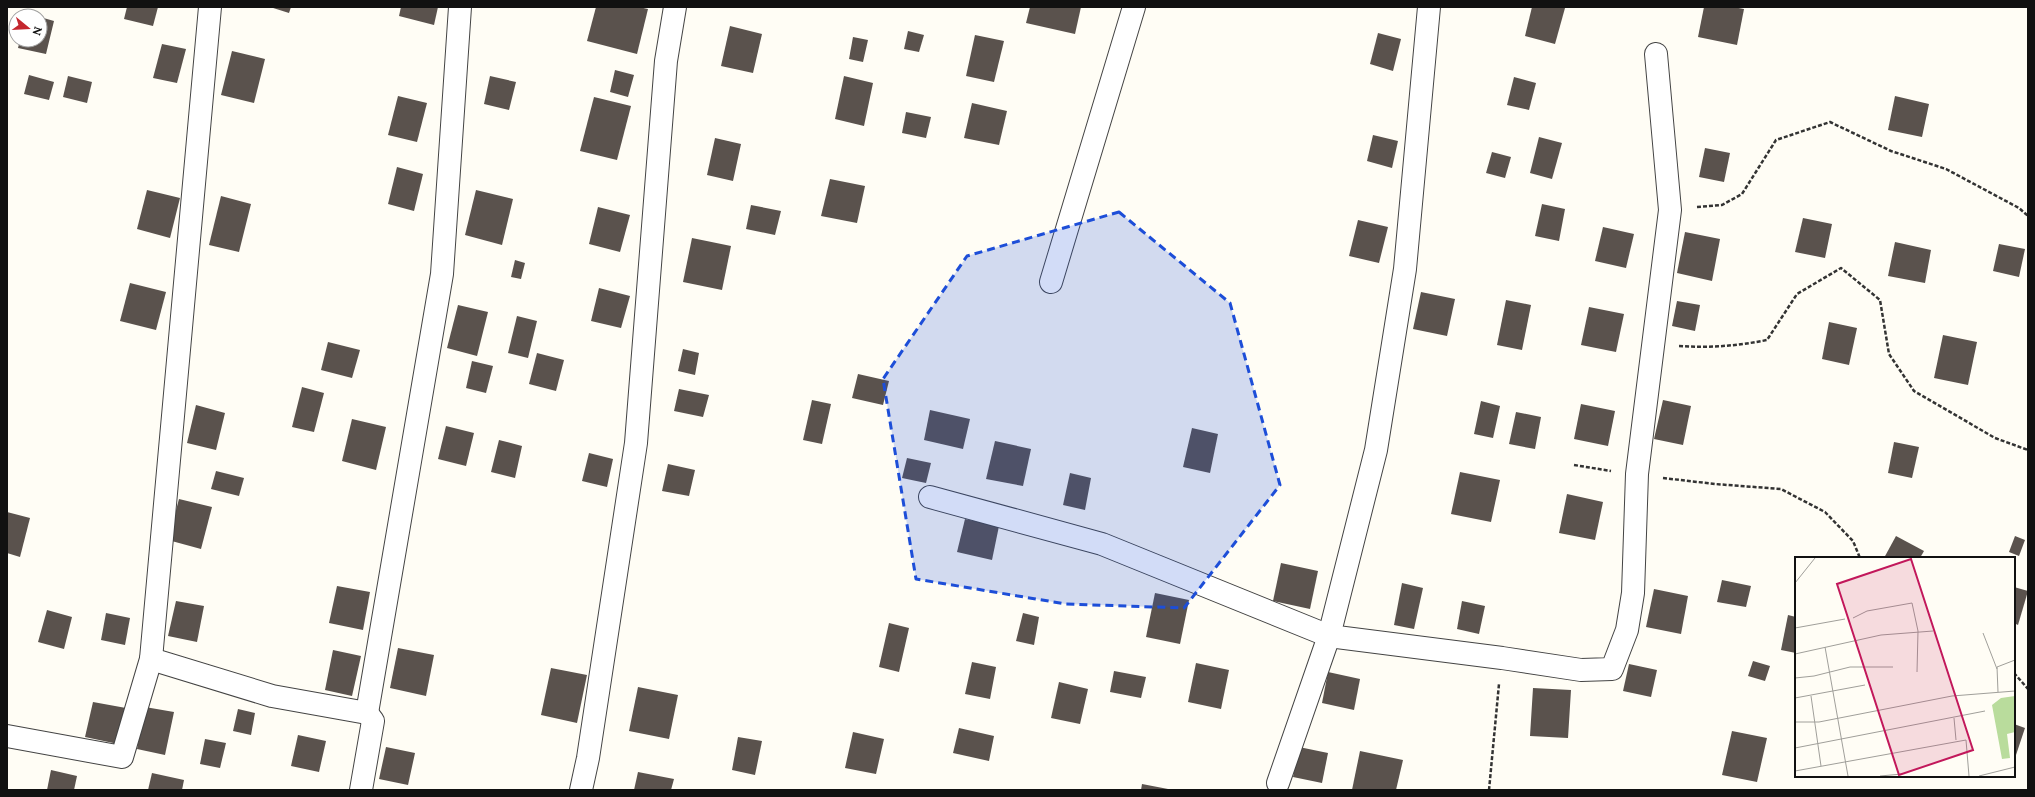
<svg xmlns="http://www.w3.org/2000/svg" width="2035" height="797" viewBox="0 0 2035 797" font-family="Lora,serif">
	<rect width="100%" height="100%" fill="#fffdf5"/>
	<g fill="#5a524d">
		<polygon points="127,7 158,7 153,26 124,19"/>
		<polygon points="270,7 291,7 289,13"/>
		<polygon points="401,7 438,7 434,25 399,16"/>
		<polygon points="596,7 639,7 648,9 637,54 587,41"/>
		<polygon points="1030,7 1081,7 1075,34 1026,23"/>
		<polygon points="1532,7 1565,8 1555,44 1525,36"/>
		<polygon points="1704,7 1733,7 1744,9 1737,45 1698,37"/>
		<polygon points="40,17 54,21 46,54 18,48 20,40 40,40"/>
		<polygon points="730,26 762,34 753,73 721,66"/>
		<polygon points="908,31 924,35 919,52 904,49"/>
		<polygon points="1378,33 1401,39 1393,71 1370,64"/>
		<polygon points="975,35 1004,41 994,82 966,76"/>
		<polygon points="853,37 868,40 863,62 849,59"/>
		<polygon points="162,44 186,49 177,83 153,78"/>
		<polygon points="232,51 265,59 254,103 221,95"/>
		<polygon points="615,70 634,75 628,97 610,92"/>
		<polygon points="29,75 54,82 49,100 24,94"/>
		<polygon points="68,76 92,82 87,103 63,97"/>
		<polygon points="490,76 516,82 509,110 484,104"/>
		<polygon points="844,76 873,83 864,126 835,119"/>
		<polygon points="1514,77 1536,83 1529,110 1507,105"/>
		<polygon points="398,96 427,103 417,142 388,135"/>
		<polygon points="1895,96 1929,104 1922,137 1888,130"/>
		<polygon points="594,97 631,106 617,160 580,151"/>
		<polygon points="972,103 1007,111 999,145 964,138"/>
		<polygon points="906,112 931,117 926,138 902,133"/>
		<polygon points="1373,135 1398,141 1392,168 1367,161"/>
		<polygon points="1539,137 1562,143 1552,179 1530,173"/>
		<polygon points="715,138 741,144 733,181 707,175"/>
		<polygon points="1705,148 1730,153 1724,182 1699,177"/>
		<polygon points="1492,152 1511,157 1505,178 1486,173"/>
		<polygon points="397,167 423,174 414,211 388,204"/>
		<polygon points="830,179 865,186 857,223 821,216"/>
		<polygon points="147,190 180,198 170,238 137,229"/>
		<polygon points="476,190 513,199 502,245 465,235"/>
		<polygon points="221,196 251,204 239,252 209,245"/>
		<polygon points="1542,204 1565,209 1559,241 1535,236"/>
		<polygon points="751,205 781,211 775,235 746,229"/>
		<polygon points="598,207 630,215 620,252 589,244"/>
		<polygon points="1803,218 1832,224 1825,258 1795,252"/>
		<polygon points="1358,220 1388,227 1379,263 1349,256"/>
		<polygon points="1603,227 1634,234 1626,268 1595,261"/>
		<polygon points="1685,232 1720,239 1712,281 1677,273"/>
		<polygon points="692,238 731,246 722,290 683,282"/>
		<polygon points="1895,242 1931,250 1925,283 1888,276"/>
		<polygon points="1999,244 2025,249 2019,277 1993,271"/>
		<polygon points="515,260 525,263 521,279 511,277"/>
		<polygon points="130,283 166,292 156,330 120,321"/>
		<polygon points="599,288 630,296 621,328 591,321"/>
		<polygon points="1421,292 1455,299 1447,336 1413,329"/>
		<polygon points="1506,300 1531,305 1522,350 1497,345"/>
		<polygon points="1677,301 1700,305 1695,331 1672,326"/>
		<polygon points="458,305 488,312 477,356 447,348"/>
		<polygon points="1589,307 1624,314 1616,352 1581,345"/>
		<polygon points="517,316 537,321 528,358 508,353"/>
		<polygon points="1829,322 1857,328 1849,365 1822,359"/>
		<polygon points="1943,335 1977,342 1968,385 1934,378"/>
		<polygon points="328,342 360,350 352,378 321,370"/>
		<polygon points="683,349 699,353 695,375 678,371"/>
		<polygon points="537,353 564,360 556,391 529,384"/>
		<polygon points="472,361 493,366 486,393 466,388"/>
		<polygon points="858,374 889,381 883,405 852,398"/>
		<polygon points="302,387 324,393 314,432 292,427"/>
		<polygon points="679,389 709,395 703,417 674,411"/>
		<polygon points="812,400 831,404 822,444 803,440"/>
		<polygon points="1663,400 1691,406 1683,445 1654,439"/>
		<polygon points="1481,401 1500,406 1493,438 1474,434"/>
		<polygon points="1581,404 1615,411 1608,446 1574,439"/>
		<polygon points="196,405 225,413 216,450 187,443"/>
		<polygon points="930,410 970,419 963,449 924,440"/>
		<polygon points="1516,412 1541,417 1535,449 1509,444"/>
		<polygon points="352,419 386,427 376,470 342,461"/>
		<polygon points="446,426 474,433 466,466 438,459"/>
		<polygon points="1192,428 1218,434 1210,473 1183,467"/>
		<polygon points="499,440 522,446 515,478 491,472"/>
		<polygon points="995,441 1031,449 1023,486 986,479"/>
		<polygon points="1894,442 1919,447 1912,478 1888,473"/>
		<polygon points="589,453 613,459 607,487 582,481"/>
		<polygon points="907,458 931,463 926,483 902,478"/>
		<polygon points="668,464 695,470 689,496 662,491"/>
		<polygon points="216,471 244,478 239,496 211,489"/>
		<polygon points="1460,472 1500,480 1491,522 1451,514"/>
		<polygon points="1070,473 1091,478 1085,510 1063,505"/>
		<polygon points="1567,494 1603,502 1595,540 1559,533"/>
		<polygon points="179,499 212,507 201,549 168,540"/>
		<polygon points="7,512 30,518 20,557 7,553"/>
		<polygon points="965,519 999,526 992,560 957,552"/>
		<polygon points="1896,536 1924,551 1920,558 1884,558"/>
		<polygon points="2015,536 2025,540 2019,556 2009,552"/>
		<polygon points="1281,563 1318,571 1310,609 1273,601"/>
		<polygon points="1722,580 1751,586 1746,607 1717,602"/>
		<polygon points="1402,583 1423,588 1414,629 1394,625"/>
		<polygon points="337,586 370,592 363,630 329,623"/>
		<polygon points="2014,587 2028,591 2018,625 2014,623"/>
		<polygon points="1654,589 1688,596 1681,634 1646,627"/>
		<polygon points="1155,593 1189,600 1180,644 1146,637"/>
		<polygon points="176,601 204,606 197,642 168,636"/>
		<polygon points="1462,601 1485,606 1479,634 1457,629"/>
		<polygon points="47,610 72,617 64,649 38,642"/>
		<polygon points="106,613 130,618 125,645 101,640"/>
		<polygon points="1023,613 1039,617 1034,645 1016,641"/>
		<polygon points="1788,615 1796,617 1796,653 1781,650"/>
		<polygon points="889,623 909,628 899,672 879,667"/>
		<polygon points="398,648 434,655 426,696 390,688"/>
		<polygon points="333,650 361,656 352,696 325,690"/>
		<polygon points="1753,661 1770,666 1765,681 1748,676"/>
		<polygon points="972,662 996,667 990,699 965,694"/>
		<polygon points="1196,663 1229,670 1221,709 1188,702"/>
		<polygon points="1629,664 1657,670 1651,697 1623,691"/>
		<polygon points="551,668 587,675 577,723 541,715"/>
		<polygon points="1114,671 1146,677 1141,698 1110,692"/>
		<polygon points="1328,672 1360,679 1354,710 1322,703"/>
		<polygon points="1059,682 1088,689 1080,724 1051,718"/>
		<polygon points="638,687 678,695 669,739 629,731"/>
		<polygon points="1533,688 1571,690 1568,738 1530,736"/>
		<polygon points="93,702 126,708 118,744 85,737"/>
		<polygon points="145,707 174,712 165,755 137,749"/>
		<polygon points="238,709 255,713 251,735 233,731"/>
		<polygon points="2014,724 2025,728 2014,761"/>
		<polygon points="959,728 994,736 989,761 953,753"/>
		<polygon points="1732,731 1767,738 1757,782 1722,775"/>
		<polygon points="853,732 884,739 876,774 845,768"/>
		<polygon points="298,735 326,741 319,772 291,766"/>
		<polygon points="738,737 762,741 755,775 732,770"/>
		<polygon points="205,739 226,743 220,768 200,764"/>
		<polygon points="386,747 415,753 408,785 379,779"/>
		<polygon points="1299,747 1328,753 1322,783 1293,777"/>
		<polygon points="1360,751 1403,760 1396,790 1352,790"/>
		<polygon points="51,770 77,776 74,790 47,790"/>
		<polygon points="638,772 674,779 671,790 634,790"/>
		<polygon points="152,773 184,780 182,790 148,790"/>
		<polygon points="1142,784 1168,789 1168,790 1141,790"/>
	</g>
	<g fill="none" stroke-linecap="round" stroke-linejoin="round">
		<g stroke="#444" stroke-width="24">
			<g id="minor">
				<polyline points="1051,282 1134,7"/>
				<polyline points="930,497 1102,544 1329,636 1502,658 1581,670 1612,669 1627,630 1633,593 1637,474 1670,210 1656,54"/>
				<polyline points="151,659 272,696 367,713 373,721 361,790"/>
				<polyline points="367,713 442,274 460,7"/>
				<polyline points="7,736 122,757 151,659 210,7"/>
				<polyline points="1278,783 1329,636 1376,450 1405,269 1429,7"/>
				<polyline points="581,790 588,758 636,443 666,61 675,7"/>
			</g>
		</g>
		<g stroke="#333" stroke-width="2.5" stroke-dasharray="4 2" stroke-linecap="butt">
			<polyline points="1697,207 1722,205 1742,194 1776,140 1830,122 1891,151 1946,169 2019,208 2028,216"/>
			<path d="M1679 346C1709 348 1737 346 1767 340L1797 294 1841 268 1880 300 1889 354 1914 391 1995 438 2028 450"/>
			<polyline points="1574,465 1611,471"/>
			<polyline points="1663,478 1715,484 1781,489 1825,512 1853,541 1860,558"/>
			<polyline points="2014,673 2028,689"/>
			<polyline points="1489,790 1499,684"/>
		</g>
		<use href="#minor" stroke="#fff" stroke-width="22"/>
	</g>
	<path fill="#1d4ed8" fill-opacity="0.2" stroke="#1d4ed8" stroke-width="3" stroke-dasharray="8 5" stroke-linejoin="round" d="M1119 212 1230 303 1280 485 1184 608 1066 604 916 579 883 379 967 256Z"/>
	<g transform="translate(1795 557)">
		<rect width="220" height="220" fill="#fffdf5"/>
		<path d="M220 139V175L212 177 215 201 207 202 197 148 206 141Z" fill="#b9dc9c"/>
		<path fill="none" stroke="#a09f9a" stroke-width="1" d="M0 26 20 1M58 61 72 54 117 46 123 74 122 115M0 71 50 62M188 76 202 112M30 90 53 219M0 97 86 78 138 74M0 121 19 119 55 110H98M203 135 202 110 220 103M16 139 26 209M0 141 70 128M159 161 161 183M0 165H24L157 139 220 134M0 191 190 154M0 214 171 183 174 219M85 219 107 217M184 219 220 210"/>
		<path fill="#c2185b" fill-opacity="0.15" stroke="#c2185b" stroke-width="2" d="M116 2 178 193 104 218 42 27Z"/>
		<rect width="220" height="220" fill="none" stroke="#111" stroke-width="2"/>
	</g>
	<rect width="2035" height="797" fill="none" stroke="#111111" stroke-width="16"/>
	<g transform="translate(28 28) rotate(108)"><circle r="19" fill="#ffffff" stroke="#a0a0a0"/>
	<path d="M0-3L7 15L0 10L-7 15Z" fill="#c4262e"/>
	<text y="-6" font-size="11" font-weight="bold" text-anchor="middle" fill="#111111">N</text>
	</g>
</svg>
